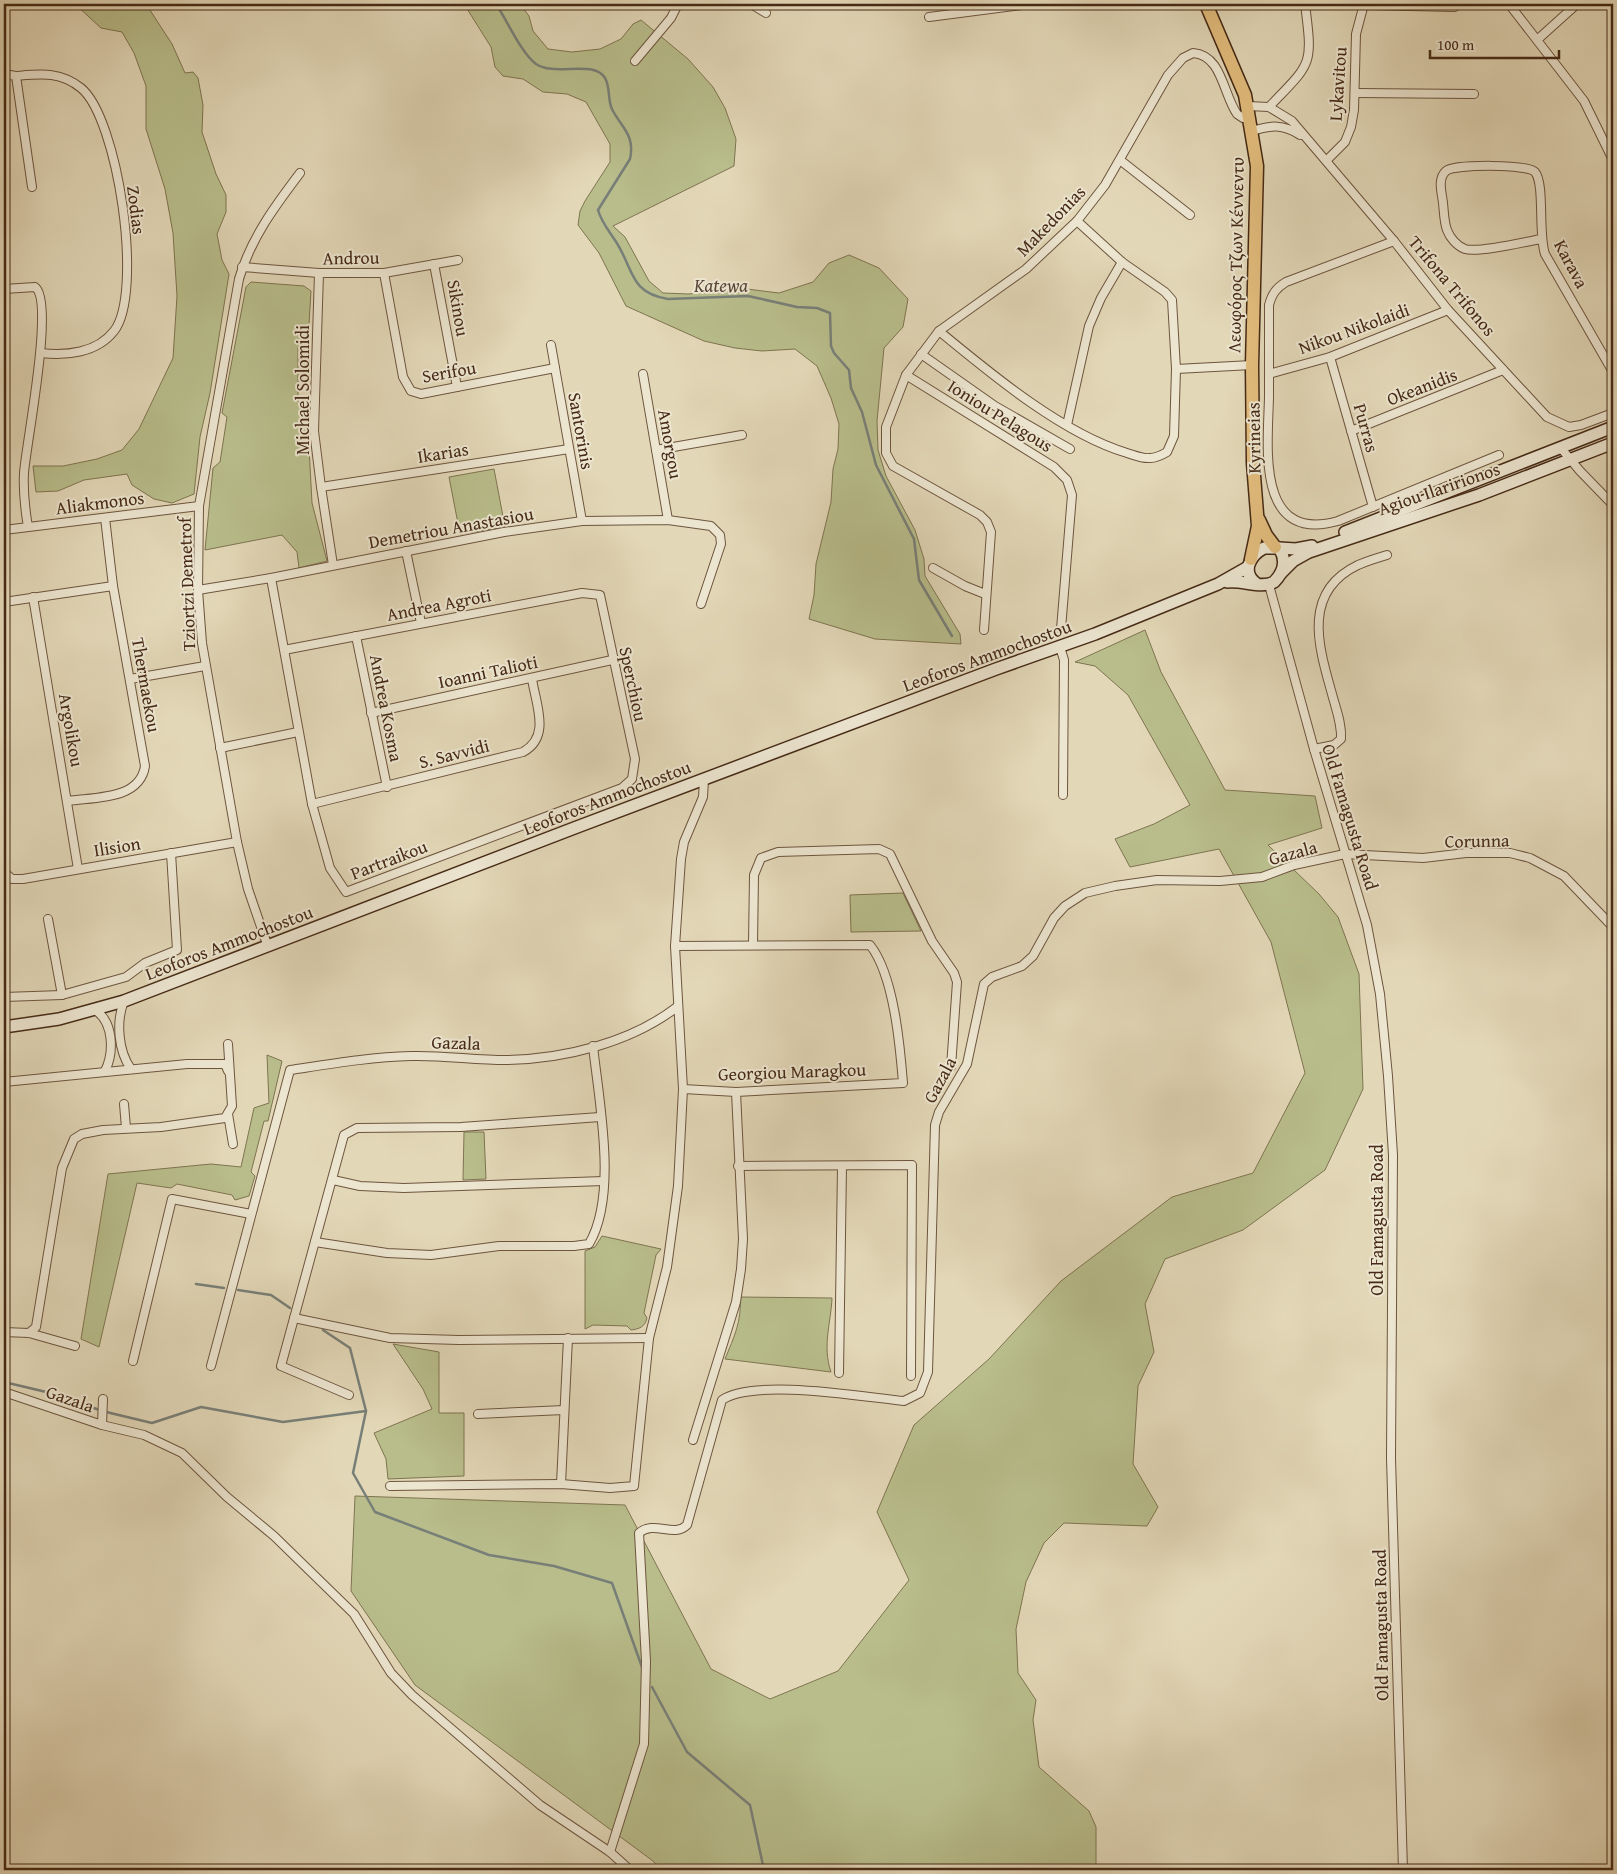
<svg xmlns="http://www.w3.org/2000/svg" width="1617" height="1874" viewBox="0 0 1617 1874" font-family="'Gentium Book Plus',serif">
	<rect width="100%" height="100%" fill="#e2d7b7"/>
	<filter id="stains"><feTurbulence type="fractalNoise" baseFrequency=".004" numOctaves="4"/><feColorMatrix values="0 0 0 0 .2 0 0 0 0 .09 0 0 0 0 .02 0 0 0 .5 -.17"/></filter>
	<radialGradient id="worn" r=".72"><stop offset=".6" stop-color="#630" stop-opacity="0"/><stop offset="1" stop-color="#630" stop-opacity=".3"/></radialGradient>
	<g fill="#b8bd8b" stroke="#7f7450">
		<polygon points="75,4 146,4 172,44 185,73 193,72 198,78 203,105 202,132 216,174 226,195 226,212 217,234 222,260 229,274 210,393 200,437 194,494 172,503 154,499 132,485 127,474 84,480 58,491 36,492 33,466 63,466 97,459 122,450 139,429 173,358 177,296 173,233 165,189 146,129 146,86 134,53 122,32 101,28"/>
		<polygon points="464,4 520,4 529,16 533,31 548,49 572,52 600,49 621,39 633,24 641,20 688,59 713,87 725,108 736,139 734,166 613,226 625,237 649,281 663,293 688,294 747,289 779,293 813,282 829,263 849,255 879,268 908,299 903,327 884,348 877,421 878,450 886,476 915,530 924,559 925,576 960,634 961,644 875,639 809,619 814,595 816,564 831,502 833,469 838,449 839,424 831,398 817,366 795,349 762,351 735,348 704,341 626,306 599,253 578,225 580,211 585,201 610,162 610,144 586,102 567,94 543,92 523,79 503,76 495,67 491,47"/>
		<polygon points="251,282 304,286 311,291 308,340 298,347 298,401 307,410 312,503 327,561 299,568 297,552 282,535 205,550 213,468 220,462 227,417 222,413 246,287"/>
		<polygon points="494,469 505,527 460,534 449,477"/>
		<polygon points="1145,630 1161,672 1225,790 1315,796 1322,828 1268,845 1319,894 1338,917 1359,974 1363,1089 1325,1170 1243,1230 1165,1259 1145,1304 1154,1352 1138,1386 1133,1464 1158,1507 1147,1526 1064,1523 1044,1543 1026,1582 1016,1629 1018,1673 1036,1700 1033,1720 1039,1767 1089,1811 1096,1827 1096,1870 661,1870 653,1861 415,1685 351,1591 355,1496 625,1505 711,1669 770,1699 838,1671 909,1580 877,1512 914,1425 989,1359 1061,1281 1172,1197 1253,1173 1305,1073 1271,942 1219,849 1130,867 1115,839 1154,824 1190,805 1128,695 1095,666 1075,662"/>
		<polygon points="903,893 921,931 851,932 850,895"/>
		<polygon points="267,1055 282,1061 268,1121 264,1121 251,1172 255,1176 249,1196 235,1200 232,1195 177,1184 171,1188 137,1183 99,1347 81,1339 108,1174 211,1164 241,1167 254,1108 269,1103"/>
		<polygon points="464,1132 484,1132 486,1179 463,1180"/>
		<path d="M602 1236 661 1249 656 1255 644 1313 647 1318C645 1327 639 1329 631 1330L627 1326 593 1325 585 1329V1251L595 1247Z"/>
		<path d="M740 1297 832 1298C831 1323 822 1346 831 1372L725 1359C734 1337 742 1321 740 1297Z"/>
		<polygon points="393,1344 439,1352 439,1413 464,1413 464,1476 388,1479 386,1459 374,1433 432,1409 423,1389"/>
	</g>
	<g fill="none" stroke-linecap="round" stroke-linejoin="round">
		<g stroke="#787f78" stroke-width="2.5">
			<path d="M496 4C507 20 521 53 536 64 555 77 593 59 605 78 611 88 607 102 613 111 623 129 635 136 630 159L598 210C602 224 611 233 618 245 634 272 631 293 668 299L748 296 797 307 817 308 830 313 831 346 834 353 849 370 851 388 862 412 876 465 914 539 919 580 952 636"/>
			<polyline points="196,1284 224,1288"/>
			<polyline points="238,1290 271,1295 290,1308"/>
			<polyline points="323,1330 350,1348 366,1411 353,1473 375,1512 489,1555 554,1566 612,1583 643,1670"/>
			<polyline points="4,1382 59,1395 102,1411 152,1423 201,1407 283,1422 366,1411"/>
			<polyline points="652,1687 687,1752 750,1805 764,1870"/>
		</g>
		<g stroke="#6d553e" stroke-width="10">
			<g id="street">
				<polyline points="751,4 766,13"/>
				<polyline points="1509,4 1584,101 1613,160"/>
				<polyline points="1363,5 1455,7"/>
				<polyline points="929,17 1022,5"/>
				<polyline points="1537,40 1577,4"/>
				<polyline points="635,61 671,18 678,4"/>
				<polyline points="4,74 16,76 32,187"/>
				<path d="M16 76C40 74 60 71 81 88 118 118 144 293 114 331 97 353 66 356 41 353"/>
				<polyline points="1355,93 1474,94"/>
				<polyline points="1248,106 1269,107 1292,121 1394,241 1448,310 1547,417 1569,427 1581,425 1613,413"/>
				<path d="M1269 107C1312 62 1313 67 1305 4"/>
				<path d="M1252 131C1271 125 1283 124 1300 135"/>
				<polyline points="1120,160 1190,215"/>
				<polyline points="1327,160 1345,142 1351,127 1354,110 1356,34 1364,4"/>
				<path d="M1541 239C1525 242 1478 253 1465 249 1457 246 1450 238 1447 230 1444 222 1444 212 1443 203 1442 193 1437 179 1446 171 1454 164 1529 164 1535 172 1545 184 1538 234 1545 254L1613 372"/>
				<path d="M1394 241 1286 282C1276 288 1272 294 1269 305 1269 335 1269 366 1269 397 1268 446 1255 544 1338 521L1499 455"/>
				<polyline points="434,264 457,387"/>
				<polyline points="242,267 319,273 384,273 458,260"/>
				<polyline points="319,273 314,431 321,487 333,565"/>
				<polyline points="384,273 403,377 411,391 421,394 555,368"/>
				<path d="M4 289 35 287C55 301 26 444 24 473 23 491 25 509 28 527"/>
				<path d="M939 331C991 374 1063 434 1127 453 1134 455 1142 459 1150 458 1156 458 1162 455 1167 452L1174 436 1176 369 1172 300 1165 292 1122 262 1077 221"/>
				<polyline points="551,345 582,521"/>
				<polyline points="921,354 995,406 1070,449"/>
				<polyline points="1330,357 1373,507"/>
				<polyline points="1176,369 1252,365"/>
				<polyline points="643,374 668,520"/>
				<polyline points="1269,374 1330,357 1448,310"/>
				<polyline points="906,375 1054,467 1067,480 1072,495 1061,629"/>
				<polyline points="1067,425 1089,326 1101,298 1122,262"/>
				<polyline points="1351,431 1503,370"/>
				<polyline points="1560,447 1580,471 1613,505"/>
				<polyline points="656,450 742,435"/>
				<polyline points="321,487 569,449"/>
				<polyline points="4,530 199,506"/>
				<polyline points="406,551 421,623"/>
				<polyline points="933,568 965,586 985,594"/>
				<polyline points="271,578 312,804 330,868 346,892 622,788 632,779 635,759 600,595 582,593 284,650"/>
				<polyline points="1269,585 1314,749 1367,925 1380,994 1388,1076 1393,1155 1391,1458 1403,1870"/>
				<polyline points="198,590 271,578 504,532 582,521 668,520 711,526 720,535 721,544 701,604"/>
				<polyline points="33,597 78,869"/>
				<polyline points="4,602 113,586"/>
				<path d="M984 630 991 532 987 522 980 515 893 466 886 453V427L906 375 939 331 1026 269 1077 221 1105 185 1168 75 1183 58 1193 53C1222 55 1223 94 1237 114L1243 118 1250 116"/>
				<polyline points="356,636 387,787"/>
				<polyline points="1060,647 1064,660 1063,795"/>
				<polyline points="130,679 205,666"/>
				<polyline points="371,713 612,660"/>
				<polyline points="220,748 298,732"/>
				<path d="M1314 749 1334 745 1341 739C1342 724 1336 709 1332 694 1319 648 1301 592 1358 565 1367 561 1377 558 1387 555"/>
				<path d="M68 801C95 797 140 800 145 766L113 586 105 518"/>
				<path d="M312 804 523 752C551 737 536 705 532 679"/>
				<polyline points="4,872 12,879 23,879 237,842"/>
				<polyline points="48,919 62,995 126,977 145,963 177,950 171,853"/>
				<polyline points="753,945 754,875 761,858 778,852 879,849 890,854 932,941 954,973 957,982 951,1067"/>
				<path d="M675 946 870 945C894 975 900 1046 903 1083L736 1092 683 1089"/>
				<path d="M268 947 248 889 237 842 202 643 198 590 199 506 239 279C251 238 275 206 300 173"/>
				<polyline points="4,997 62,995"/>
				<path d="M124 1001C116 1021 118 1051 131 1069"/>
				<path d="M95 1010C114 1022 114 1053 105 1071"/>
				<polyline points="4,1082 187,1064 225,1064 228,1071"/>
				<polyline points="124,1104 126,1128"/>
				<polyline points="228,1114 233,1144"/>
				<polyline points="738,1166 912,1165 911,1376"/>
				<polyline points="333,1180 360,1186 404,1188 604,1181"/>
				<path d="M315 1242 387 1253 431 1255 499 1246H574L589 1244C618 1195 599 1102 593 1046"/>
				<polyline points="294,1318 390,1338 459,1340 649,1338"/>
				<polyline points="4,1332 29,1333 75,1346"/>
				<polyline points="29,1333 36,1327 62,1168 74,1139 82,1134 103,1130 161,1127 225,1118 232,1106 228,1044"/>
				<polyline points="133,1361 172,1199 251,1214"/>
				<path d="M211 1366 290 1070C330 1064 371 1057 411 1056 442 1055 474 1060 506 1060 564 1059 630 1043 677 1007"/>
				<polyline points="839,1373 842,1166"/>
				<polyline points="4,1392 102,1425 103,1399"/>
				<polyline points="349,1395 281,1366 344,1135 357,1128 461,1127 600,1117"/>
				<polyline points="478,1414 564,1410"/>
				<polyline points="102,1425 144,1435 182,1453 227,1497 274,1536 354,1614 391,1673 412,1695 540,1805 610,1852 630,1870"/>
				<polyline points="693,1440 736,1302 741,1269 743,1239 736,1092"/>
				<polyline points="561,1484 568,1338"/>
				<polyline points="390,1486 561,1484 610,1488 634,1486 649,1338 667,1267 678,1186 683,1089 675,946 681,859 684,842 703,797 704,780"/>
				<path d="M610 1852 644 1744 646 1661 639 1533C654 1520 674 1538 687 1525L722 1400C754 1378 863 1397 904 1401L920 1393 928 1372 935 1125 939 1112 967 1064 984 984 992 977 1022 966 1033 956 1054 918 1065 906 1085 893 1115 886 1157 880 1220 881 1262 877 1294 865 1345 854 1423 858 1466 853H1510L1530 858 1564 876 1613 927"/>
			</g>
		</g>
		<g stroke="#462a16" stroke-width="14">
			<g id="secondary">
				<polyline points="1345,532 1613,427"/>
				<polyline points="1279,548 1296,549 1312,546"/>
				<polyline points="1281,573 1293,561 1309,552 1479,495 1613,443"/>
				<path d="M1227 582C1242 580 1262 589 1274 582 1284 572 1287 560 1279 548H1264C1249 556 1241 573 1257 584"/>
				<polyline points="4,1027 59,1019 124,1001 577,827 996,669 1095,634 1218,584 1248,567"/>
			</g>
		</g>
		<g stroke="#462a16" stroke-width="15">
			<g id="primary">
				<polyline points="1206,4 1245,95 1257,166 1252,365 1253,463 1258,526 1251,559"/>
				<polyline points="1259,520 1266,535 1275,547"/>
			</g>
		</g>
		<use href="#street" stroke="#ece5d0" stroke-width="8"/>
		<use href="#secondary" stroke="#ece5d0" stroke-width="11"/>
		<use href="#primary" stroke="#e1bc7c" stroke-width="12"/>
	</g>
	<g text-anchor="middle" stroke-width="4" stroke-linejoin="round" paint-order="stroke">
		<g font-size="18" fill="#462a16" stroke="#ece5d0">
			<text transform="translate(1338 84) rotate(-86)" y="6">Lykavitou</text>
			<text transform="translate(136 210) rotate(83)" y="6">Zodias</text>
			<text transform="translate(1051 221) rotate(-46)" y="6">Makedonias</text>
			<text transform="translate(1236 255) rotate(-89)" y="6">Λεωφόρος Τζων Κέννεντυ</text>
			<text transform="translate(351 258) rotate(-1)" y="6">Androu</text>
			<text transform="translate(1571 264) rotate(62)" y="6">Karava</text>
			<text transform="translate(1452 286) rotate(50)" y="6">Trifona Trifonos</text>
			<text transform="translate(458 308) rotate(80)" y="6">Sikinou</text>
			<text transform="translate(1354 329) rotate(-20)" y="6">Nikou Nikolaidi</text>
			<text transform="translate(449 372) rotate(-10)" y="6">Serifou</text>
			<text transform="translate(1422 387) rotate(-21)" y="6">Okeanidis</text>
			<text transform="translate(303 390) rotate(-90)" y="6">Michael Solomidi</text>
			<text transform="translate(1000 416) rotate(32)" y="6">Ioniou Pelagous</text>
			<text transform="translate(1366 428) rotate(74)" y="6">Purras</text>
			<text transform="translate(581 431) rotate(80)" y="6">Santorinis</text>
			<text transform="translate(1254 438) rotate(-91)" y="6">Kyrineias</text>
			<text transform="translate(670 444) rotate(80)" y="6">Amorgou</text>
			<text transform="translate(443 453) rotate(-9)" y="6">Ikarias</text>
			<text transform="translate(1439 489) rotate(-19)" y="6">Agiou Ilaririonos</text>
			<text transform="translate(100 503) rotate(-7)" y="6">Aliakmonos</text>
			<text transform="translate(451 528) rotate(-10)" y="6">Demetriou Anastasiou</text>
			<text transform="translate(187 584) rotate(-92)" y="6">Tziortzi Demetrof</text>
			<text transform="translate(439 605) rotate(-11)" y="6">Andrea Agroti</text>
			<text transform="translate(987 656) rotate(-20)" y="6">Leoforos Ammochostou</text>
			<text transform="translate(488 672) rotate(-12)" y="6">Ioanni Talioti</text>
			<text transform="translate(633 684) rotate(78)" y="6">Sperchiou</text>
			<text transform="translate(146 685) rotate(80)" y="6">Thermaekou</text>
			<text transform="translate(386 708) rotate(79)" y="6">Andrea Kosma</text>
			<text transform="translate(71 730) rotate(80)" y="6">Argolikou</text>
			<text transform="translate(454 754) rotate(-14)" y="6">S. Savvidi</text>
			<text transform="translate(607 798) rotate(-21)" y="6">Leoforos Ammochostou</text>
			<text transform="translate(1350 817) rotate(73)" y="6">Old Famagusta Road</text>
			<text transform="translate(1477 841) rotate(-1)" y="6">Corunna</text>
			<text transform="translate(117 847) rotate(-9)" y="6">Ilision</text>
			<text transform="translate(1293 853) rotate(-15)" y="6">Gazala</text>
			<text transform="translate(389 860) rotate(-21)" y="6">Partraikou</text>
			<text transform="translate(229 943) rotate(-21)" y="6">Leoforos Ammochostou</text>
			<text transform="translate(456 1043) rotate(2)" y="6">Gazala</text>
			<text transform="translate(792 1072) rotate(-2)" y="6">Georgiou Maragkou</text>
			<text transform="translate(940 1080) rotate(-62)" y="6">Gazala</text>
			<text transform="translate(1377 1220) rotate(-90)" y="6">Old Famagusta Road</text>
			<text transform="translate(70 1399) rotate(19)" y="6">Gazala</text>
			<text transform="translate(1381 1625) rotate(-91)" y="6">Old Famagusta Road</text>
		</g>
		<g font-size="19" font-style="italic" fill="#574637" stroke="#ece5d0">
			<text x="721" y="292">Katewa</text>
		</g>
	</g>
	<rect width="1617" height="1874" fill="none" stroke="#e2d7b7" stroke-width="20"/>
	<rect x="5" y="5" width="1607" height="1864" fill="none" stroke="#462a16" stroke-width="2.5"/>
	<rect x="10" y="10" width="1597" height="1854" fill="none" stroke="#462a16"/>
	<path d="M1430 50v8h129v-8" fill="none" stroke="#462a16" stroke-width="2.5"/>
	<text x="1437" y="50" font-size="15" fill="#462a16" stroke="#ece5d0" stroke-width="4" paint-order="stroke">100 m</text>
	<rect width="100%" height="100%" filter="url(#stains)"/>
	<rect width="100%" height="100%" fill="url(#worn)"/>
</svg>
